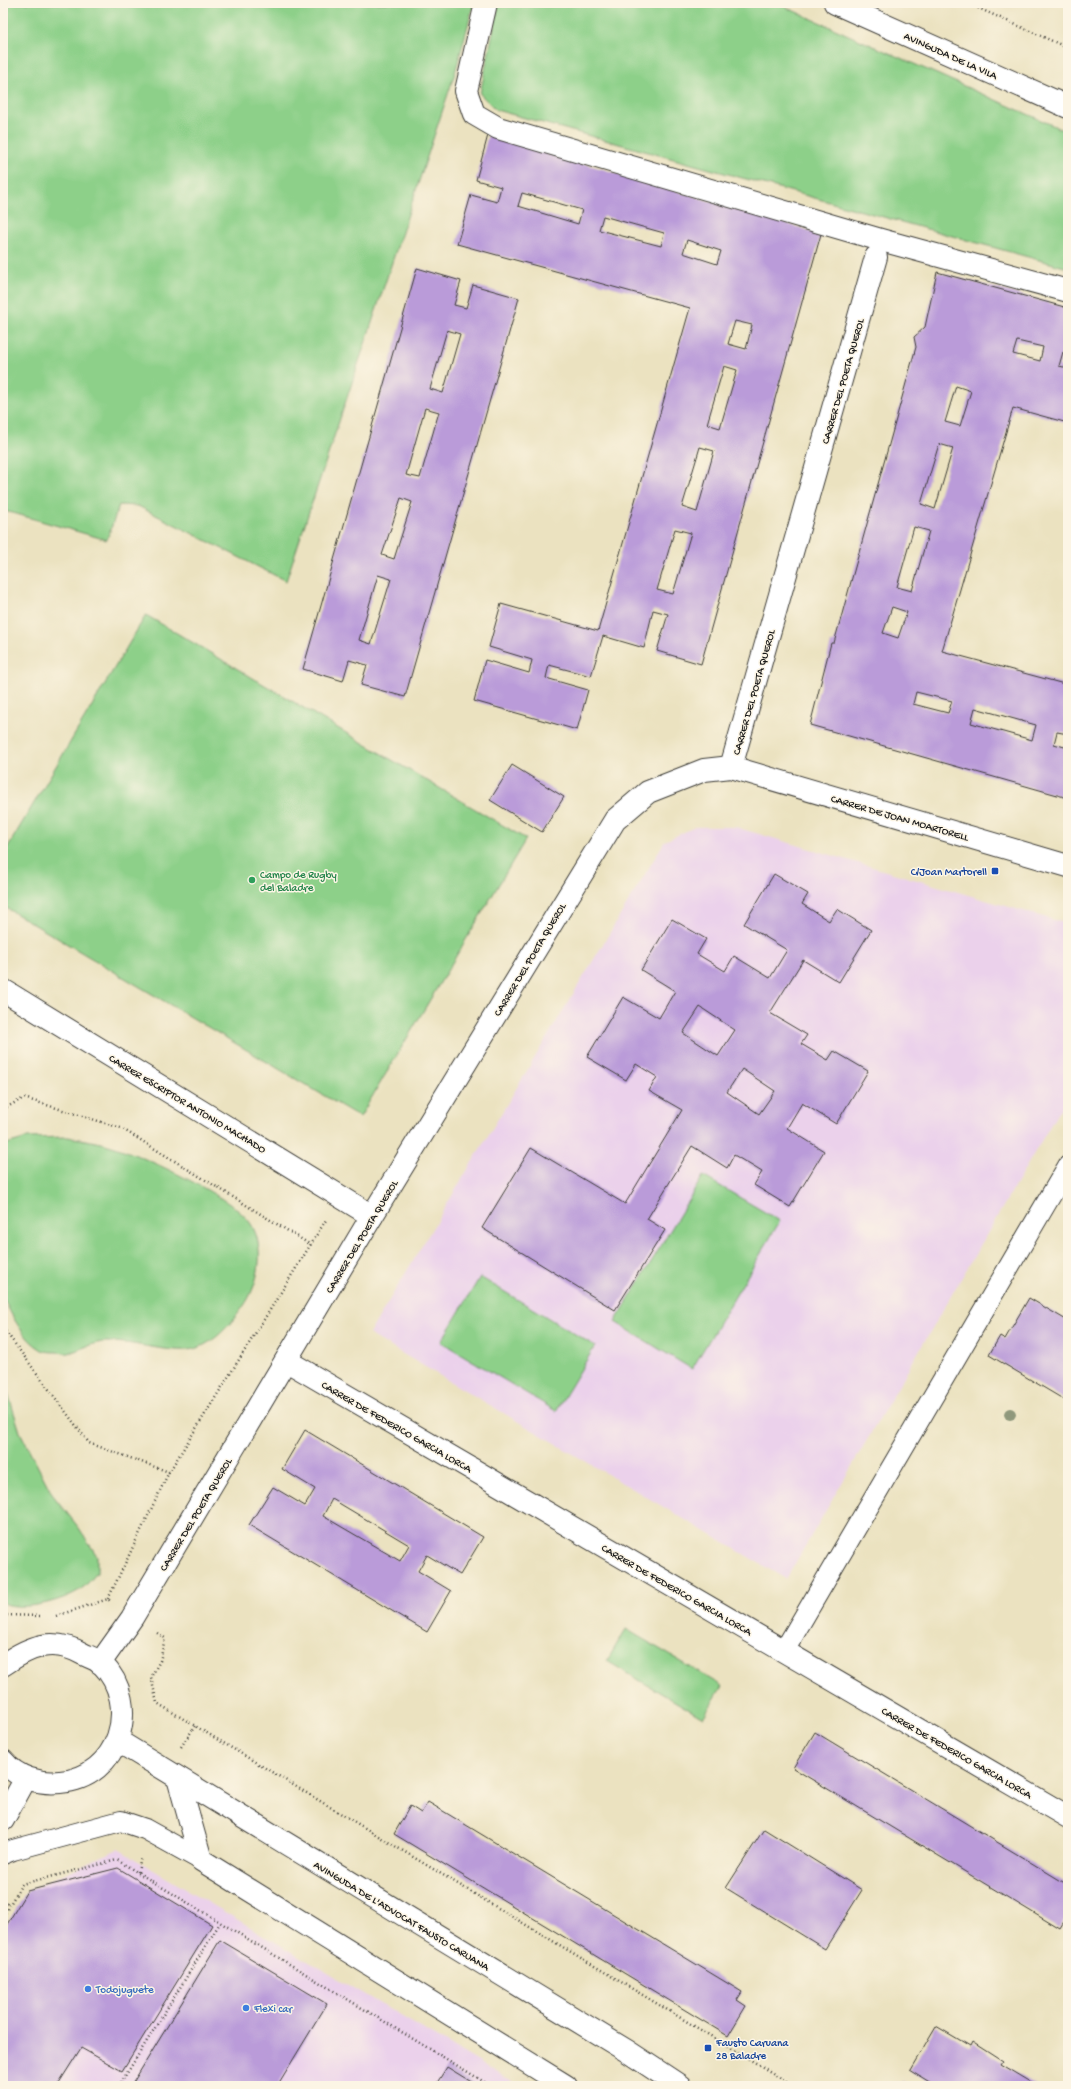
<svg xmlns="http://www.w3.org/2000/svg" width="1071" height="2089" viewBox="0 0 1071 2089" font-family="'Gochi Hand',sans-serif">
	<rect width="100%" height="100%" fill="#fcf5e5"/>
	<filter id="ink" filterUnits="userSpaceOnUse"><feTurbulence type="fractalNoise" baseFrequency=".025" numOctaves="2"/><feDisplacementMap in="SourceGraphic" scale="8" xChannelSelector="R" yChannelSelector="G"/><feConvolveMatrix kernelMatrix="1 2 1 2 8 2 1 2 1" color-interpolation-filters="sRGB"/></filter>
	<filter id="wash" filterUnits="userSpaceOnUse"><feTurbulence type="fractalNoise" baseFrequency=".012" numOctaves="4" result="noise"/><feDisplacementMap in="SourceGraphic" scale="16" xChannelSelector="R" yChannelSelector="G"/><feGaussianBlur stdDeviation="0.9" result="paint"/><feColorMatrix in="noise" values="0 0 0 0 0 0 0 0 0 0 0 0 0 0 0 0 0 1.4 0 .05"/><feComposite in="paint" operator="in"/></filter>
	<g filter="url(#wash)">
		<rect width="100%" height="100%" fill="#ebe2c0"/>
		<g fill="#ebd1eb">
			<polygon points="695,827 735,827 1068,924 1068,1095 786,1579 369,1334 665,841"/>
			<polygon points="118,1849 519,2086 3,2086 3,1931 27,1891"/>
		</g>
		<g fill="#8dd089" stroke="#547652">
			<polygon points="3,3 474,3 455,73 286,581 138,506 119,505 107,540 13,513 3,511"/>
			<polygon points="499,3 776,3 1068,132 1068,268 496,110 480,94"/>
			<polygon points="146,615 526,839 360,1117 3,906 3,855"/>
			<path d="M68 1137C84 1140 101 1142 115 1147 145 1157 235 1198 251 1224 266 1248 259 1285 243 1307 230 1325 212 1347 188 1350 164 1352 131 1341 106 1342 93 1342 82 1349 69 1353 65 1354 61 1352 57 1352 53 1352 46 1352 42 1350 24 1340 11 1315 3 1297V1145L27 1138Z"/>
			<polygon points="703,1176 780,1221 692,1369 615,1322"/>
			<polygon points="480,1277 595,1346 556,1411 441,1342"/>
			<path d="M3 1377 20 1432 52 1494 79 1528 97 1556V1573C92 1578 87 1585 81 1589 64 1601 23 1612 3 1603Z"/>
			<polygon points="626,1629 722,1686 703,1718 607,1661"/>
		</g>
		<g id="blocks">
			<g fill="#ba9bd9" fill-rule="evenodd">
				<path d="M488 135 821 234 701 664 657 651 668 614 653 610 644 648 603 636 591 676 549 665 546 678 588 690 577 730 474 701 485 660 529 673 532 660 489 647 501 604 598 631 690 308 457 244 471 195 497 202 501 187 476 180ZM522 193 582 210 578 224 518 206ZM603 216 664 233 661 246 599 230ZM687 240 721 251 717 264 683 253ZM735 321 752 325 746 349 728 344ZM724 366 737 370 720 428 707 424ZM700 447 714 451 697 512 682 507ZM675 529 691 533 673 594 657 590Z"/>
				<path d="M417 268 461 281 454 305 466 308 473 285 519 298 405 697 361 685 367 665 349 660 343 681 303 669ZM447 330 460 334 443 393 430 389ZM425 408 439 412 420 478 406 475ZM401 498 412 502 394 559 382 555ZM378 575 391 579 371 644 359 640Z"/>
				<path d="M937 272 1068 308V354L1063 352 1059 366 1068 368V423L1013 408 942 651 1068 685V734L1057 732 1054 744 1068 748V798L810 725 831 643H834L916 347 914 337 925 327ZM1017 341 1043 347 1040 361 1013 354ZM956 386 971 391 960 426 945 422ZM939 444 953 448 935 509 921 504ZM914 527 929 531 912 591 897 587ZM892 607 907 612 898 638 883 633ZM916 692 952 701 948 713 913 704ZM975 708 1036 725 1032 740 971 723Z"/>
				<polygon points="512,765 564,797 542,832 490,800"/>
				<path d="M774 874 808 894 802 904 829 921 837 909 871 930 839 982 803 960 770 1013 807 1035 801 1044 828 1060 834 1051 868 1071 836 1124 802 1103 787 1128 824 1151 790 1207 754 1185 762 1172 734 1155 727 1168 692 1146 647 1219 665 1230 615 1310 482 1228 531 1148 625 1204 682 1110 649 1091 657 1077 636 1064 626 1080 587 1057 623 997 659 1018 675 991 641 970 672 919 706 939 697 954 725 971 734 956 770 978 787 950 744 924ZM700 1007 735 1030 718 1056 683 1033ZM742 1069 775 1091 759 1114 727 1092Z"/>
				<polygon points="1029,1298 1068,1321 1068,1402 989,1355 1000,1336 1005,1339"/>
				<path d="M305 1430 483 1537 460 1575 427 1555 418 1571 451 1591 427 1632 249 1525 273 1487 305 1506 315 1489 282 1469ZM332 1499 409 1545 400 1561 323 1516Z"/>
				<polygon points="815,1732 1068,1885 1068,1916 1060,1929 793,1768"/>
				<polygon points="428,1802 742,1992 737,2000 746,2006 728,2036 394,1834 410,1806 421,1813"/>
				<polygon points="764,1829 862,1890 825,1949 726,1888"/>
				<polygon points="118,1868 212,1925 122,2071 81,2048 57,2086 3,2086 3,1931 27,1891"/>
				<polygon points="220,1940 327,2004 277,2086 131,2086"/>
				<polygon points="936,2026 970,2046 972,2042 1003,2062 1001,2065 1036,2086 936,2086 910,2070"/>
				<polygon points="447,2067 478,2086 435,2086"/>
				<polygon points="902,2081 910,2086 900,2086"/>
			</g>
		</g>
	</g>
	<g filter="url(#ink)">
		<use href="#blocks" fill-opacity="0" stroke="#3b3a35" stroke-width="1"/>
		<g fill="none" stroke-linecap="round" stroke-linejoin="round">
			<g stroke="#3b3a35" stroke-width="22">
				<g id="pedestrian">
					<polyline points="784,1651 1068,1166"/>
					<polyline points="3,1854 13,1850 121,1821 145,1829 201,1860"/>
				</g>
			</g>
			<g stroke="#3b3a35" stroke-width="24">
				<g id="minor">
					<polyline points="486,3 466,91 474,114 498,128 881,240 1068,291"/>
					<polyline points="731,767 876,257"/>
					<polyline points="3,990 372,1216"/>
					<polyline points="287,1361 1068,1817"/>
					<polyline points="100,1663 132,1618 372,1216 615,820 648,792 704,770 731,767 1068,866"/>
					<polyline points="178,1778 201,1860 566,2086"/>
					<polyline points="3,1820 26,1778"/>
				</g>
			</g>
			<g stroke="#3b3a35" stroke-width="24">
				<g id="tertiary">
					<polyline points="835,3 1068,107"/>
					<path d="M3 1665C30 1646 53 1637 83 1654 89 1657 97 1659 102 1664 142 1704 119 1778 60 1782 39 1784 17 1778 3 1761"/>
					<polyline points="118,1741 627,2051 680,2086"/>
				</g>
			</g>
			<g stroke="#3b3a35" stroke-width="2.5" stroke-dasharray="1 3" stroke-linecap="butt">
				<polyline points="967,3 1068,48"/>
				<polyline points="3,1109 24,1098 121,1128 311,1245"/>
				<polyline points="3,1328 89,1443 169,1472"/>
				<polyline points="108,1599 169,1472 326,1220"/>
				<polyline points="3,1615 40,1616"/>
				<polyline points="56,1616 108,1599 110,1601"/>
				<polyline points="157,1633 165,1638 160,1661 151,1677 157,1703 794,2086"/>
				<polyline points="181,1747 195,1726"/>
				<polyline points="138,1872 141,1857"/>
				<polyline points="3,1902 10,1905"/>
				<polyline points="3,1916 22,1884 117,1860 491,2086"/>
				<polyline points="119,2086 220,1923"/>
			</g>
			<use href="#pedestrian" stroke="#fff" stroke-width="20"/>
			<use href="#minor" stroke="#fff" stroke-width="22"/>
			<use href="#tertiary" stroke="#fff" stroke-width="22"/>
		</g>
		<circle fill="#8f987b" cx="1010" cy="1414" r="6"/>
	</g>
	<g fill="#1a4fb4" stroke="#fcf5e5" stroke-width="1.5">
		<rect x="991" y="867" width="8" height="8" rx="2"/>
		<rect x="704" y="2044" width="8" height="8" rx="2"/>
	</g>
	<circle fill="#2e9e5b" stroke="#fcf5e5" stroke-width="1.5" cx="252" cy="880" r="4"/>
	<g fill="#3f7fe0" stroke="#fcf5e5" stroke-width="1.5">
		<circle cx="88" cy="1989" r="4"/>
		<circle cx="246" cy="2008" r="4"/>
	</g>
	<g text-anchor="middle" stroke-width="3" stroke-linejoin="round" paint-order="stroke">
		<g font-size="11" fill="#1c1c1c" stroke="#fcf5e5">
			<text transform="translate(951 55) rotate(24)" y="4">AVINGUDA DE LA VILA</text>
			<text transform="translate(842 381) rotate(-74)" y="4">CARRER DEL POETA QUEROL</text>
			<text transform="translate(753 692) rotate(-74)" y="4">CARRER DEL POETA QUEROL</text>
			<text transform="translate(900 817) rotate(16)" y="4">CARRER DE JOAN MOARTORELL</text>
			<text transform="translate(529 959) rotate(-59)" y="4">CARRER DEL POETA QUEROL</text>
			<text transform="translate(188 1103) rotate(31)" y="4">CARRER ESCRIPTOR ANTONIO MACHADO</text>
			<text transform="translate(361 1236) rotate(-59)" y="4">CARRER DEL POETA QUEROL</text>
			<text transform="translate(397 1426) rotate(30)" y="4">CARRER DE FEDERICO GARCIA LORCA</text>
			<text transform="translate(195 1514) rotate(-59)" y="4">CARRER DEL POETA QUEROL</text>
			<text transform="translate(677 1589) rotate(30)" y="4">CARRER DE FEDERICO GARCIA LORCA</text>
			<text transform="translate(957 1752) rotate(30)" y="4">CARRER DE FEDERICO GARCIA LORCA</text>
			<text transform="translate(402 1915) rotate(31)" y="4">AVINGUDA DE L'ADVOCAT FAUSTO CARUANA</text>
		</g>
		<g font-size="11" fill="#164399" stroke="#fcf5e5" text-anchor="end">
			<text x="987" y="875">C/Joan Martorell</text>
			<text x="716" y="2046" text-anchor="start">Fausto Caruana<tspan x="716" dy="13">28 Baladre</tspan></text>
		</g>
		<g font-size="11" fill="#27864d" stroke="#fcf5e5" text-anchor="start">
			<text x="260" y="878">Campo de Rugby<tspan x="260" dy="13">del Baladre</tspan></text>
		</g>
		<g font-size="11" fill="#366cbe" stroke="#fcf5e5" text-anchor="start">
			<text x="96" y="1993">Todojuguete</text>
			<text x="254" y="2012">Flexi car</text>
		</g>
	</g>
	<rect width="1071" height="2089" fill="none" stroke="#fcf5e5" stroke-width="16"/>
</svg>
